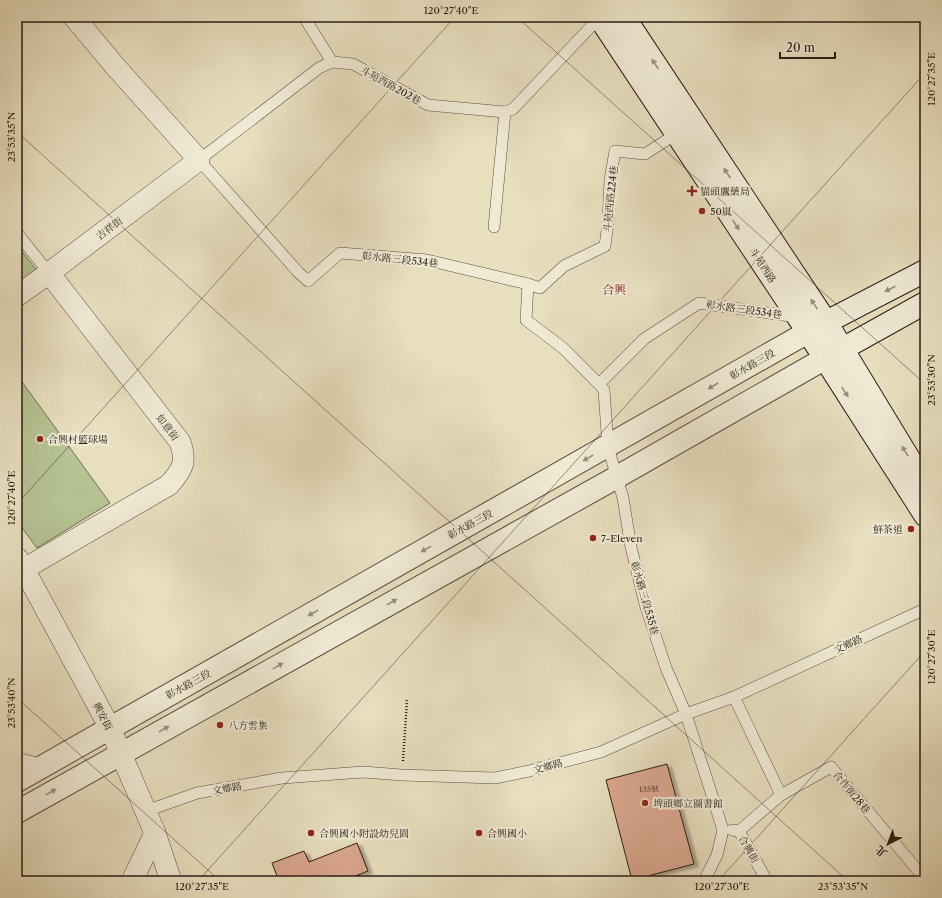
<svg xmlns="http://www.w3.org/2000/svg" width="942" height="898" viewBox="0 0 942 898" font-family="'Libre Caslon Text','Noto Serif TC',serif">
	<defs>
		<filter id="shadow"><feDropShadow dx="4.5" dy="2.5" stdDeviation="1" flood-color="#0004"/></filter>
	</defs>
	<rect width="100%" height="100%" fill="#e8dfbf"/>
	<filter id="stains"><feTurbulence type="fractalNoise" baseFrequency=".005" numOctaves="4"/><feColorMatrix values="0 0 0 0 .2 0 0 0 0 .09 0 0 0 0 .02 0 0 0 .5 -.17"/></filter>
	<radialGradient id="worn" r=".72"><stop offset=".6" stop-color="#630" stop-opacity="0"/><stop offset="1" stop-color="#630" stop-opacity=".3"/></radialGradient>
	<g fill="#b5c292" stroke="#707054">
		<polygon points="17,245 37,271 17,285"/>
		<polygon points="17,375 110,503 37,548 17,521"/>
	</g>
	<g fill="#dca890" stroke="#2b1d15" filter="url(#shadow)">
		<polygon points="667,764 694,864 632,880 606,780"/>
		<polygon points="357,843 368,871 343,881 279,881 272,863 304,851 309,862"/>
	</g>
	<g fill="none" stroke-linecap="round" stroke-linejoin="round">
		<g stroke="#5a4e40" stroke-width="12">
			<g id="service">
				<polyline points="304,17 332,62"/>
				<polyline points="599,18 513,109 505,112 428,105 353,64 332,62 319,68 199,160 298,272 308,281 340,253 427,260 528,284 540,288 564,266 605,246 608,223 610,180 615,151 645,154 676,134"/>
				<polyline points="494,227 505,112"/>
				<polyline points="17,233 49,273"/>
				<polyline points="528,284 526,320 563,348 599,384 604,390 608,447 623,498 631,547 645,604 666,668 686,714 723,830 717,855 704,881"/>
				<polyline points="599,384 644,339 699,303 797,317"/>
				<polyline points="734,697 781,795 739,831"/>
				<polyline points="17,758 44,765"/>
				<polyline points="781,795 831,767 925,879"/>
				<polyline points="146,811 197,793 282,778 363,772 402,775 495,778 529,771 601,752 686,714 734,697 925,609"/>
				<polyline points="732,830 739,831 767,881"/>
			</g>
		</g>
		<g stroke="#5a4e40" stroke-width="22">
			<g id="minor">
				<polyline points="17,296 49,273 199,160 114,65 74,17"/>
				<polyline points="17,558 24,569 110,728 155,833 171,881"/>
				<path d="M17 573 169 485C183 469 187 462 180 442L49 273"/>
				<polyline points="132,881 155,833"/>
			</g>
		</g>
		<g stroke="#5a4e40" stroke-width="24">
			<g id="tertiary">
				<polyline points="17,781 808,332"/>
				<polyline points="17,812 617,477 824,359"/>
			</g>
		</g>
		<g stroke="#2b1d15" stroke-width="24">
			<g id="secondary">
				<polyline points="599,17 808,332 925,515"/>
				<polyline points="624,17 826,322 925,485"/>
				<polyline points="813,329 925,271"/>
				<polyline points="828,357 925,303"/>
			</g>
		</g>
		<polyline stroke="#2b1d15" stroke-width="2.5" stroke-dasharray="1 2" stroke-linecap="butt" points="403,761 407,700"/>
		<use href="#service" stroke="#f0ead5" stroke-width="11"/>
		<use href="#minor" stroke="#f0ead5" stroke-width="21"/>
		<use href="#tertiary" stroke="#f0ead5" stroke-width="22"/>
		<use href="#secondary" stroke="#f0ead5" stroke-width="22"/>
	</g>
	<defs><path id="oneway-solid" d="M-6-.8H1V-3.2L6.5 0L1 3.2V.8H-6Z"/></defs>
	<g fill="#978e7f">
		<use href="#oneway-solid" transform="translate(655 64) rotate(-124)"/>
		<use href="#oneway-solid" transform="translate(727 173) rotate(-124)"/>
		<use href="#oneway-solid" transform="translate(736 225) rotate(57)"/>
		<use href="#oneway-solid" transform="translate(890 289) rotate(153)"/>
		<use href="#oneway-solid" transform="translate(814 304) rotate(-124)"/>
		<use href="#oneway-solid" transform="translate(713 386) rotate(150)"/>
		<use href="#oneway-solid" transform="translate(845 392) rotate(57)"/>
		<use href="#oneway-solid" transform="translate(905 451) rotate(-122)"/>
		<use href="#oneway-solid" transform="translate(588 458) rotate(151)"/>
		<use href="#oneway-solid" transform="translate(426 549) rotate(151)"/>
		<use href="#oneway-solid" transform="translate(392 602) rotate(-29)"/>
		<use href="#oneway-solid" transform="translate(313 613) rotate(151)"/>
		<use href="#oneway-solid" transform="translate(278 666) rotate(-29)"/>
		<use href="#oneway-solid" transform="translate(164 729) rotate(-29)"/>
		<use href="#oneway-solid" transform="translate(51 792) rotate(-29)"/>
	</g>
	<path fill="none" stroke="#2b1d15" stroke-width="1" stroke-opacity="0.45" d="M517 17 925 384M17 132 848 881M17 504 455 17M17 698 220 881M198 881 925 73M718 881 925 651"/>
	<g fill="#8f2418" stroke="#f0ead5" stroke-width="1.5">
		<path d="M690 185h4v4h4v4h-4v4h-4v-4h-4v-4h4z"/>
		<circle cx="702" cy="211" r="4"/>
		<circle cx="40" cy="439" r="4"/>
		<circle cx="911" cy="529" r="4"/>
		<circle cx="593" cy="538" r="4"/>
		<circle cx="220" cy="725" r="4"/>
		<circle cx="645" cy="803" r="4"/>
		<circle cx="311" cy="833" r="4"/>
		<circle cx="479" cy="833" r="4"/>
	</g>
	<g text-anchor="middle" stroke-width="4" stroke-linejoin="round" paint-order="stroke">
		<g font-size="8" fill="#574034">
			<text x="649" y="792">135號</text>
		</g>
		<g font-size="10" fill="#2b1d15" stroke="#f0ead5">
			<text transform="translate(391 85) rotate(29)" y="4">斗苑西路202巷</text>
			<text transform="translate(610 199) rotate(-84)" y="4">斗苑西路224巷</text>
			<text transform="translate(109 228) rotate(-37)" y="4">吉祥街</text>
			<text transform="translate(400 259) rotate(6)" y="4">彰水路三段534巷</text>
			<text transform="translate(763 265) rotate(57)" y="4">斗苑西路</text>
			<text transform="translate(744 309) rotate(8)" y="4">彰水路三段534巷</text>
			<text transform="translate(752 364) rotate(-30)" y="4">彰水路三段</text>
			<text transform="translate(168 427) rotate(53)" y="4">如意街</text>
			<text transform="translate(470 524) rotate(-29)" y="4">彰水路三段</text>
			<text transform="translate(645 598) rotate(74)" y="4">彰水路三段535巷</text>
			<text transform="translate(848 644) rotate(-25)" y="4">文鄉路</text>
			<text transform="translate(188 684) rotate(-29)" y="4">彰水路三段</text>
			<text transform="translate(103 716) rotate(62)" y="4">興安街</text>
			<text transform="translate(548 766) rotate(-15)" y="4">文鄉路</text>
			<text transform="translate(227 788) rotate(-10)" y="4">文鄉路</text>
			<text transform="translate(852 792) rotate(50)" y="4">合作街28巷</text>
			<text transform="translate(749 849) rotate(60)" y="4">合興街</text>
		</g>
		<g font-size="10" fill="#2b1d15" stroke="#f0ead5" text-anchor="start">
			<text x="700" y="195">貓頭鷹藥局</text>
			<text x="710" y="215">50嵐</text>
			<text x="48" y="443">合興村籃球場</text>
			<text x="903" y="533" text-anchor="end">鮮茶道</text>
			<text x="601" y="542">7-Eleven</text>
			<text x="228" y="729">八方雲集</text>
			<text x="653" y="807">埤頭鄉立圖書館</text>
			<text x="319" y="837">合興國小附設幼兒園</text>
			<text x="487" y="837">合興國小</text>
		</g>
		<g font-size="12" fill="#7a1f14" stroke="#f0ead5">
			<text x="614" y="294">合興</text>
		</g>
	</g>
	<rect width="942" height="898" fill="none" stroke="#e8dfbf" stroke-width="44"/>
	<g transform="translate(888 844) rotate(222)" stroke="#f0ead5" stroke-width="3" paint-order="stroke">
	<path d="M0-3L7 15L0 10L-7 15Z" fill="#2b1d15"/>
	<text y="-6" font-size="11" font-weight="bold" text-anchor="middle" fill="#2b1d15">北</text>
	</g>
	<path d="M780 52v6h55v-6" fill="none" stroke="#2b1d15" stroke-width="2"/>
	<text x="786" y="52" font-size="12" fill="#2b1d15" stroke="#f0ead5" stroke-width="3" paint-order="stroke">20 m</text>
	<rect x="22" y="22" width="898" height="854" fill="none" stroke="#2b1d15" stroke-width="1.5"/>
	<g font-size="10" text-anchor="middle" fill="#2b1d15">
		<text x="451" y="14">120°27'40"E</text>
		<text transform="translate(931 79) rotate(-90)" y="4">120°27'35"E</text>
		<text transform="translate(11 137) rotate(-90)" y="4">23°53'35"N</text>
		<text transform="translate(931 380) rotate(-90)" y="4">23°53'30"N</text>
		<text transform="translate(11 498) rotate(-90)" y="4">120°27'40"E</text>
		<text transform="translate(931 657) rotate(-90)" y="4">120°27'30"E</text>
		<text transform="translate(11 703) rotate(-90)" y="4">23°53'40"N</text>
		<text x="202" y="890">120°27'35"E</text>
		<text x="722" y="890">120°27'30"E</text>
		<text x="843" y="890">23°53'35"N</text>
	</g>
	<rect width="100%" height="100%" filter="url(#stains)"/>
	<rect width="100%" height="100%" fill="url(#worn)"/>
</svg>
